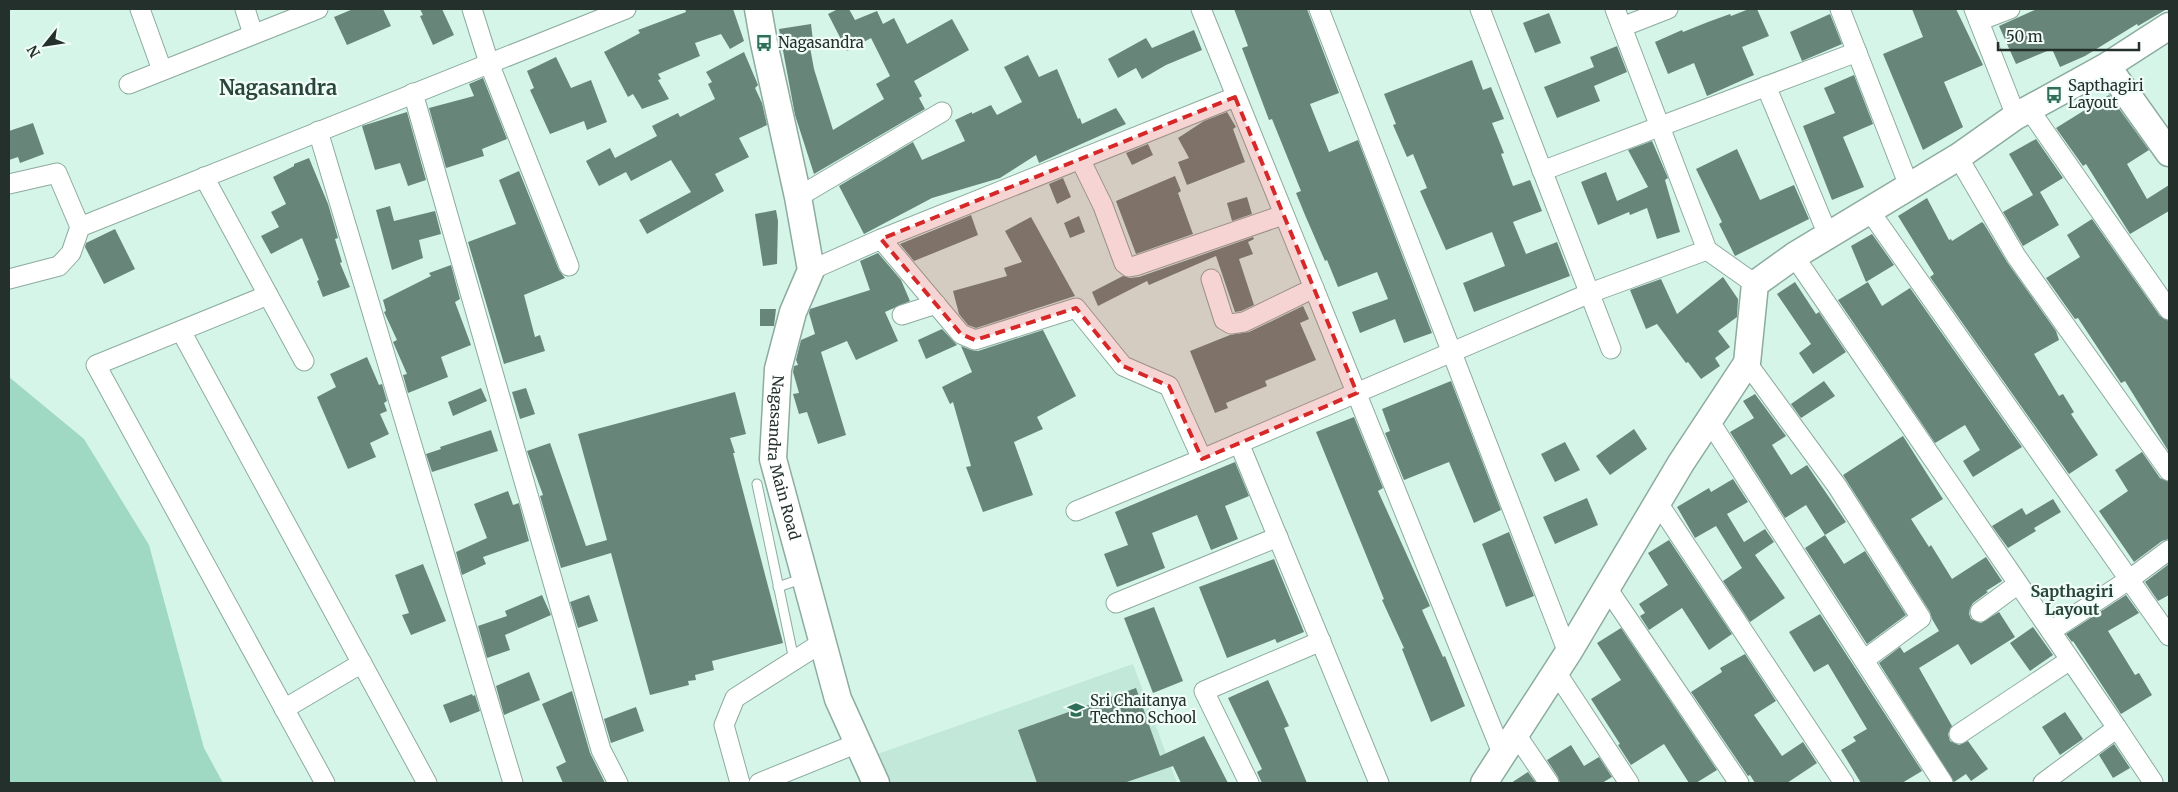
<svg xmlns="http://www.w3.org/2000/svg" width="2178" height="792" viewBox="0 0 2178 792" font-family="Merriweather,serif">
	<rect width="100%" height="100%" fill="#d5f5e8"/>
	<polygon fill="#c1e8d9" points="1133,664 1177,783 884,783 872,756"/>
	<polygon fill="#a0d9c3" points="9,377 84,439 149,545 204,748 223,783 9,783"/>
	<g fill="#68857a">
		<polygon points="353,9 383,9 391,26 347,45 334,17"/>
		<polygon points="420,9 442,9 454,35 433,45 420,16 423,15"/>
		<polygon points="685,9 733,9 744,41 730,49 721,34 695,43 700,56 658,74 661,79 658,80 669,99 642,109 633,94 628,97 604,52 640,33 638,30 686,12"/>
		<polygon points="838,9 849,9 855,20 877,11 883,24 894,18 907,44 952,19 969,50 914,81 922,96 919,98 925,109 814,174 795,115 779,29 811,24 813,41 809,42 814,69 833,130 884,99 876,84 890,76 871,38 847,51 828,14"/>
		<polygon points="1234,9 1307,9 1339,93 1310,104 1329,152 1358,140 1432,333 1404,343 1395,319 1360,333 1352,312 1388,299 1377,272 1338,287 1327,260 1325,261 1305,215 1296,193 1301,191 1272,119 1269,120 1242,48 1248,46"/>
		<polygon points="1749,9 1757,9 1769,36 1742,47 1754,75 1707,96 1694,63 1668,74 1655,42 1682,30 1683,32 1708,22 1730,14 1731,16"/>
		<polygon points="1912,9 1956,9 1983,65 1944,82 1963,127 1923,150 1883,54 1923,37"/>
		<polygon points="2037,9 2167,9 2138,26 2137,24 2085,56 2060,67 2052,49 2016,64 1999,26"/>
		<polygon points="1549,13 1561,43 1535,53 1523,23"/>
		<polygon points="1830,14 1842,44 1802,61 1790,32"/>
		<polygon points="1194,30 1202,50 1166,65 1142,79 1136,68 1118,78 1108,59 1146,38 1152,48"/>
		<polygon points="1617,46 1627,72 1594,86 1600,101 1557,118 1544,87 1594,67 1590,57"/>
		<polygon points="744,52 758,85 755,88 762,103 767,125 739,138 749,157 715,174 724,191 647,234 639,220 691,192 671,160 631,181 626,172 599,186 586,161 610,148 615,158 657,136 652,126 678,113 680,117 715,99 708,84 712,82 706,72"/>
		<polygon points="1028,55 1039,77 1057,69 1078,119 1080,118 1082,124 1116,108 1126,124 1039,163 1036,155 1000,178 932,198 864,234 839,186 913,142 922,160 965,141 955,120 972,112 972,114 991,105 997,115 1022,102 1004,67"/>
		<polygon points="556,57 571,88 591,80 607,122 587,130 584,121 550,134 530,90 534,88 527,71"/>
		<polygon points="1472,60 1483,90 1491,87 1504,119 1492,123 1504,153 1501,154 1513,186 1530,180 1542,211 1513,222 1526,254 1557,242 1570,276 1474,312 1463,283 1505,266 1492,232 1446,250 1420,191 1427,188 1413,154 1407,157 1393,125 1396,124 1384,94"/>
		<polygon points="1854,75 1873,124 1843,137 1864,187 1832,200 1803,126 1835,113 1824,88"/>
		<polygon points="483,78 507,139 482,149 484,156 446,168 429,108 474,96 469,84"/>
		<polygon points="2109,95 2149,150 2127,164 2147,199 2169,185 2169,211 2130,234 2086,164 2083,166 2056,128"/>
		<polygon points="407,112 426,180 408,186 400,163 375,170 362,126"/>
		<polygon points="1227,112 1236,127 1233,129 1245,162 1187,185 1178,162 1189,158 1178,138 1204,121"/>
		<polygon points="33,123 44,154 20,163 18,157 9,160 9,131"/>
		<polygon points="2036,139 2063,178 2040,192 2059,225 2023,246 2003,212 2033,195 2009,154"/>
		<polygon points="1652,141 1668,178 1665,180 1680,232 1657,239 1647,208 1630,215 1629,212 1598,225 1581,182 1606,172 1617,201 1648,187 1628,150"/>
		<polygon points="1148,144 1153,155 1132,165 1126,153"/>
		<polygon points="1737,149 1760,200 1794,185 1809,219 1735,256 1719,224 1722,222 1696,169"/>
		<polygon points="309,158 328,204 338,238 335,239 342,262 340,263 350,287 323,297 317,281 319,280 302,238 271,254 261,236 279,227 271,212 286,204 273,177 294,166 294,164"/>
		<polygon points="519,171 559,270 565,278 524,295 535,337 540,335 545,351 504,364 468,242 516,224 499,180"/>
		<polygon points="1175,176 1181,191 1178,193 1193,234 1136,254 1116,201"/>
		<polygon points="1063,178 1071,197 1057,204 1049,184"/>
		<polygon points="1247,197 1252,214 1232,221 1227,203"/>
		<polygon points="1927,198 1949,240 1951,239 1952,241 1982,222 1984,224 2007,262 2056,331 2059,340 2034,354 2059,396 2063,394 2074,412 2071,414 2098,455 2069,474 1930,277 1934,274 1898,216"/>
		<polygon points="390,206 394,221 435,211 441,234 419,240 423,258 392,270 376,210"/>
		<polygon points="776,210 778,221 777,264 763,266 755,214"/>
		<polygon points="971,215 978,235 914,261 900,244"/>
		<polygon points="1079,216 1085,232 1070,238 1064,223"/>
		<polygon points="1031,217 1075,296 976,328 968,325 959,314 953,291 1007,276 1004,268 1022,262 1005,231"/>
		<polygon points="2092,219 2160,316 2169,321 2169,452 2125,381 2121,383 2078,318 2075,319 2046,278 2080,257 2067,235"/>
		<polygon points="115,229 135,269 104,284 85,247 86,243"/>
		<polygon points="1872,234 1894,265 1866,282 1851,246"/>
		<polygon points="1253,237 1254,239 1248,242 1253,254 1239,259 1254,305 1241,311 1235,312 1216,256 1149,285 1147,281 1098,306 1092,292 1123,276 1130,278 1139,277"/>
		<polygon points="878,253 901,280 910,301 885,312 898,341 856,360 847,341 821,352 846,435 818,444 807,412 799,414 793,394 799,393 793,372 794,366 798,365 796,360 801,340 815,334 809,313 810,309 870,290 860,261"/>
		<polygon points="451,265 460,299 455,302 471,345 441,357 448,377 408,393 403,375 407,374 393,342 397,340 384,312 386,311 383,300 431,276 429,273"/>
		<polygon points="1723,277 1738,299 1737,317 1718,331 1730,347 1715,358 1720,366 1701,379 1688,362 1686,363 1657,324 1646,329 1630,290 1661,279 1677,314"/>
		<polygon points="1795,282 1816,314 1819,312 1846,352 1813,374 1799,353 1811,344 1777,294"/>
		<polygon points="1868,282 1882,306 1910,288 2022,447 1973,477 1963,461 1980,450 1965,425 1935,443 1838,300"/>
		<polygon points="1303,306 1309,319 1300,323 1316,360 1265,381 1267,386 1226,403 1228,408 1215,413 1190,351 1230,335 1249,332"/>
		<polygon points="760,309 776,309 774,326 760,326"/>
		<polygon points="942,329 957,345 926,359 918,340"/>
		<polygon points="1043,330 1076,396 1037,417 1043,429 1014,442 1033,495 983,512 966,467 971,466 953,402 950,404 942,387 972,372 961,346 971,350 978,351"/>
		<polygon points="367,357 379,385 382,384 387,401 384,403 387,411 380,414 389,434 370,443 376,457 348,469 317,397 336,387 330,374"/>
		<polygon points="1451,381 1501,510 1474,523 1449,462 1404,480 1385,433 1390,431 1382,409"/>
		<polygon points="1824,381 1835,396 1801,418 1791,404"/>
		<polygon points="481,388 487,401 453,416 448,402"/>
		<polygon points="526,388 535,414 520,419 512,392"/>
		<polygon points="735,392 746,434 730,438 735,453 733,453 783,643 712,661 714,670 695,675 696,680 688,681 689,685 650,695 611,553 561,568 540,496 543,495 527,451 550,443 586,546 607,540 578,434"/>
		<polygon points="1755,394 1786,436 1772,445 1791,475 1807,465 1846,522 1825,535 1844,564 1865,551 1906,615 1867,644 1805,548 1825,535 1806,505 1785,518 1730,432 1754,418 1743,401"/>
		<polygon points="1354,417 1383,488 1378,491 1430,606 1422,610 1443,657 1445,656 1465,706 1431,722 1402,649 1404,648 1382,600 1384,599 1316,432"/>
		<polygon points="1634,429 1647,449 1610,475 1596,456"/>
		<polygon points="491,430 498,451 432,472 426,454 441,449 440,447"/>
		<polygon points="1903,436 1943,499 1911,519 1929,547 1931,545 1952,579 1986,557 2002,581 1986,591 1988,592 1973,603 1970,608 1969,614 1971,619 1981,623 1999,612 2015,637 1971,665 1958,644 1919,668 1952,726 1948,734 1950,741 1959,745 1968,741 1988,769 1971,781 1966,774 1954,782 1879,663 1900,647 1904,653 1939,631 1932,619 1930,612 1843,475"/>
		<polygon points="1565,442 1580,470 1555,482 1541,454"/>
		<polygon points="2142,452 2160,478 2169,482 2169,539 2162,541 2134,562 2099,511 2128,491 2115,470"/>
		<polygon points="1235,462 1249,496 1225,506 1238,539 1211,550 1197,515 1152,533 1165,568 1117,587 1104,554 1128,545 1115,512"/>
		<polygon points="1733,479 1748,502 1727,514 1744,542 1765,529 1774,542 1755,555 1785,598 1750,622 1723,581 1742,568 1716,526 1695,538 1677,507 1709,488 1711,492"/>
		<polygon points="508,491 513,505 519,503 529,541 483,557 486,564 462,575 456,552 487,538 474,504"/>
		<polygon points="1587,498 1598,525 1555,544 1543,517"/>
		<polygon points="2053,499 2061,512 2034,528 2036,531 2008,548 1992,526 2022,508 2026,515"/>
		<polygon points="1509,532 1534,596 1506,607 1482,544"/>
		<polygon points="1669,540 1732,634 1709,650 1682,608 1649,630 1640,616 1645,613 1639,604 1668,585 1648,553"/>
		<polygon points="1274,559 1304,632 1277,643 1275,639 1227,658 1199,587"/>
		<polygon points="423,564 446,621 411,635 402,615 409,613 395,575"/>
		<polygon points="2169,564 2169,595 2158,601 2145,582"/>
		<polygon points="542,595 551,615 505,635 510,650 487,658 478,626 507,616 505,611"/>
		<polygon points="589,595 598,621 578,628 570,602"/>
		<polygon points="2126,595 2139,613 2108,631 2135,675 2139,673 2152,695 2121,714 2073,641 2072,642 2066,634"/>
		<polygon points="1154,607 1183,681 1153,693 1124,618"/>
		<polygon points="1820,614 1922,771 1902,783 1861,783 1841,750 1856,741 1853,737 1867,729 1828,664 1814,672 1789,632"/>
		<polygon points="2033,627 2053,655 2030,671 2010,643"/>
		<polygon points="1621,628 1717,770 1696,783 1689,783 1664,744 1631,765 1618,745 1620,744 1591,699 1621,680 1597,643"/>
		<polygon points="1745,654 1776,701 1754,715 1782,756 1803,742 1817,763 1787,783 1755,783 1750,775 1748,776 1691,692 1722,672 1720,668"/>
		<polygon points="529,672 540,700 504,715 496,686"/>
		<polygon points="1268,680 1289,726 1284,728 1307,783 1262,783 1257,772 1262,769 1228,698"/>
		<polygon points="1136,688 1160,756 1204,736 1228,783 1181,783 1173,766 1124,783 1037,783 1018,730"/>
		<polygon points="572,691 590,753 605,783 563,783 556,767 566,762 542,704"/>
		<polygon points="472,694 473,696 475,695 480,711 450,723 443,705"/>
		<polygon points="636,707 644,731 611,743 604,719"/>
		<polygon points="2065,712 2083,739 2060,755 2042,727"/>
		<polygon points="2114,744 2130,768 2113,778 2099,755"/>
		<polygon points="1571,745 1584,766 1599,757 1612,777 1602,783 1560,783 1558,777 1547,760"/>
		<polygon points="1528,772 1536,783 1511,783"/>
	</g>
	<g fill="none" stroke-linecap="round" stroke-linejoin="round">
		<g stroke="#8dab9f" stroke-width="11">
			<g id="lane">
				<polyline points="757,484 794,660"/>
				<polyline points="778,587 804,578"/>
			</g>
		</g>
		<g stroke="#8dab9f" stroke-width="21">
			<g id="street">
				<polyline points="140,9 162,70"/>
				<polyline points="245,9 253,34"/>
				<polyline points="472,9 489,63 569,266"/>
				<polyline points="1201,9 1502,753"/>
				<polyline points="1319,9 1568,653"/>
				<polyline points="1480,9 1611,349"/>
				<polyline points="1615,9 1707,250 1755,284"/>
				<polyline points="1840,9 1909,186"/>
				<polyline points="1974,9 2016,116"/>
				<polyline points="1979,21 2010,9"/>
				<polyline points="1622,27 1668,9"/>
				<polyline points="129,84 318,9"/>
				<polyline points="1766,86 1828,235"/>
				<polyline points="413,93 601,750 618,783"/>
				<polyline points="2029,109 2169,310"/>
				<polyline points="318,131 513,783"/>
				<polyline points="1958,157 2016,256 2169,471"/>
				<polyline points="1080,159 1103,206 1124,263 1129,267 1135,266 1283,215"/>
				<polyline points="1542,171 1857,52"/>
				<polyline points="204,177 304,361"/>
				<polyline points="9,184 57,173 80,227 71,253 59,266 9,279"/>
				<polyline points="798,197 942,112"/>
				<polyline points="1869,210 2169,636"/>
				<polyline points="80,227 626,9"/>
				<polyline points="881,239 961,334 975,340 1076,308 1123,366 1169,386 1202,459"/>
				<polyline points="1794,256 2117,728"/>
				<polyline points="811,270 881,239 1235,97"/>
				<polyline points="1211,279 1224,320 1231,324 1244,322 1314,288"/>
				<polyline points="268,295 96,365 325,783"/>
				<polyline points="902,315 936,304"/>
				<polyline points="181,331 427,783"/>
				<polyline points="1747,363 1837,486 1921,618 1864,660"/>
				<polyline points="1710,422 1943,783"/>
				<polyline points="1239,443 1379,783"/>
				<polyline points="1658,503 1844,783"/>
				<polyline points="1076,511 1202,459 1590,293 1707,250"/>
				<polyline points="1607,588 1739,783"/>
				<polyline points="1116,603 1278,537"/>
				<polyline points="1980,612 2018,584"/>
				<polyline points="2051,631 2130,579 2169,550"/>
				<polyline points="1556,672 1629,783"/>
				<polyline points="284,709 362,663"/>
				<polyline points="1515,733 1549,783"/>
				<polyline points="1959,734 2070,660"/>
				<polyline points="740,783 724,725 735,698 823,642"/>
				<polyline points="759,783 858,743"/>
				<polyline points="1249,783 1204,691 1321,641"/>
				<polyline points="2043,783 2117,728 2153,782"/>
			</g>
		</g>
		<g stroke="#8dab9f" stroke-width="29">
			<g id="secondary">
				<path id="s1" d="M758 9 764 43 798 197 811 270 793 312 778 369 773 459 838 699 876 783"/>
				<polyline points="2107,66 2169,153"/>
				<polyline points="1484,783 1568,653 1681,463 1747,363 1755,284 1794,256 1958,157 2016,116 2107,66 2169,26"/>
			</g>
		</g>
		<use href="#lane" stroke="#fff" stroke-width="9"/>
		<use href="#street" stroke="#fff" stroke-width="19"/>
		<use href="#secondary" stroke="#fff" stroke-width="26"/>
	</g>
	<path fill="#d62828" fill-opacity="0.2" stroke="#d62828" stroke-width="4" stroke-dasharray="10 6" stroke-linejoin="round" d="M1235 97 1357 393 1202 459 1169 386 1123 366 1076 308 975 340 961 334 881 239Z"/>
	<defs>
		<g id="bus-bare" transform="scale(1.35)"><path d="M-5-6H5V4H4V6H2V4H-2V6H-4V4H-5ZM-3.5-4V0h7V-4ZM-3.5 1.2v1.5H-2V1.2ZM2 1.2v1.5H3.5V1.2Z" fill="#316e59" stroke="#f1fdf8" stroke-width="2.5" paint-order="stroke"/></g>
		<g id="school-bare" transform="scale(1.35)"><path d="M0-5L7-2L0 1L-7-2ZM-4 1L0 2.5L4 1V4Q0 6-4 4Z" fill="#316e59" stroke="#f1fdf8" stroke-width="2.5" paint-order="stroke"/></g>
	</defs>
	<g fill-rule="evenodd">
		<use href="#bus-bare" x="764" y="43"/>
		<use href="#bus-bare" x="2054" y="95"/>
		<use href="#school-bare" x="1076" y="710"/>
	</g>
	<g text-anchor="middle" stroke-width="4.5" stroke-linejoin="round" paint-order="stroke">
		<g font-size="15" fill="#24302b" stroke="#f1fdf8" text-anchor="start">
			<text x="778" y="48">Nagasandra</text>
			<text x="2068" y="91">Sapthagiri<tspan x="2068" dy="17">Layout</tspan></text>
			<text x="1090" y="706">Sri Chaitanya<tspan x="1090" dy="17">Techno School</tspan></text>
		</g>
		<g font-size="15" fill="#24302b" stroke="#f1fdf8">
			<text dy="5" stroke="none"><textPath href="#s1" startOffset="461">Nagasandra Main Road</textPath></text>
		</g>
		<g font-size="16" font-weight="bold" fill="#2a463b" stroke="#f1fdf8">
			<text x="2072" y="597">Sapthagiri<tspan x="2072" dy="18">Layout</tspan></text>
		</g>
		<g font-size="20" font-weight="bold" fill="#2a463b" stroke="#f1fdf8">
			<text x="278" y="95">Nagasandra</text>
		</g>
	</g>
	<rect width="2178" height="792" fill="none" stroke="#24302b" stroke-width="20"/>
	<g transform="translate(45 45) rotate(240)" stroke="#f1fdf8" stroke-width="4" paint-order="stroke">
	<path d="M0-4L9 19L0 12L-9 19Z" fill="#24302b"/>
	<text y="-8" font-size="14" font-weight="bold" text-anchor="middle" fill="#24302b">N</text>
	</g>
	<path d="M1998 42v8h141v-8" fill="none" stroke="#24302b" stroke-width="2.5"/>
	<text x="2006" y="42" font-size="15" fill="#24302b" stroke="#f1fdf8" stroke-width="4" paint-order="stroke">50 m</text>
</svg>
